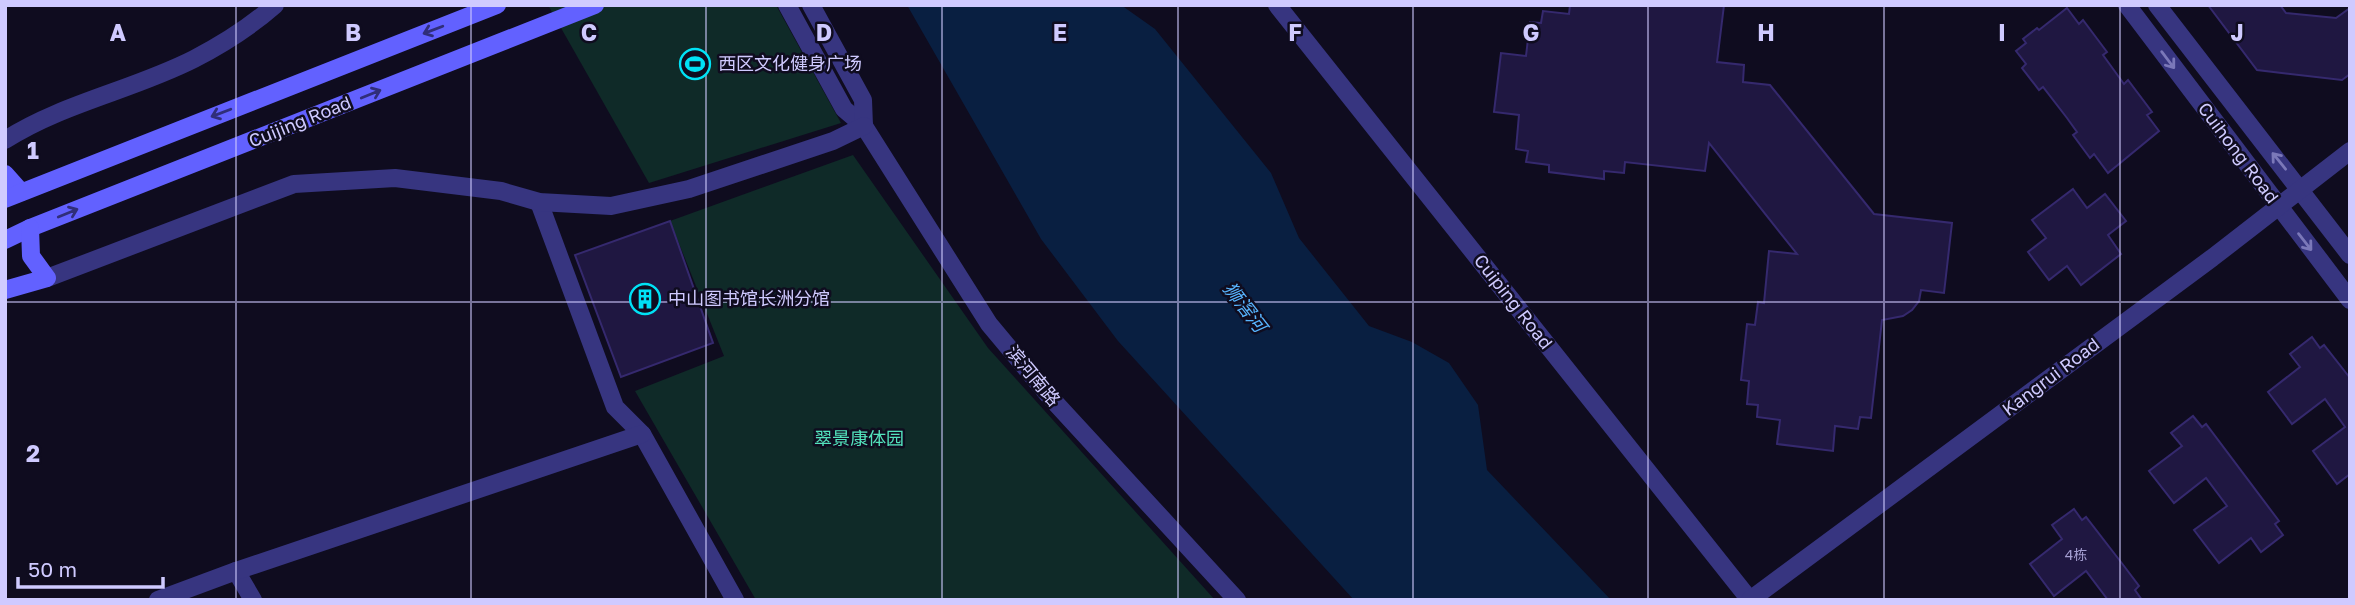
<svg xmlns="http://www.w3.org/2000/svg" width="2355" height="605" viewBox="0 0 2355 605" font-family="'Golos Text','Noto Sans SC',sans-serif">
	<rect width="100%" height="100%" fill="#0f0c1f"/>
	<g fill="#0f2a28">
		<polygon points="548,5 776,5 841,123 649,183"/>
		<polygon points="853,155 988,348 1215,600 756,600 635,391 724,356 670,221"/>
	</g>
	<polygon fill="#091f41" points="907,5 1121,5 1155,29 1271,173 1299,238 1369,326 1412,342 1449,363 1478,405 1487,470 1611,600 1354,600 1118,341 1041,239"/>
	<g fill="#1f1741" stroke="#35296e" stroke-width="2">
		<polygon points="1570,5 1724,5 1717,62 1744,65 1743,82 1770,85 1874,214 1952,223 1944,293 1921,290 1919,301 1912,310 1903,316 1882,320 1871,418 1860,417 1858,429 1835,426 1833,451 1777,444 1780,420 1757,417 1758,405 1747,404 1749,381 1741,380 1747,324 1755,325 1758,302 1764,303 1769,251 1797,254 1709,143 1705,171 1625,162 1624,173 1604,171 1604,179 1549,172 1549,165 1526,162 1528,151 1516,149 1519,115 1494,112 1501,53 1526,56 1530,22 1541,23 1543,11 1569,14"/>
		<polygon points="2208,5 2280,5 2286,13 2336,18 2350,8 2350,74 2342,80 2257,70"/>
		<polygon points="2067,8 2079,24 2083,20 2107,52 2103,55 2124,84 2128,80 2152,112 2147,115 2159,131 2108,173 2094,154 2090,158 2073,135 2077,132 2067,118 2043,87 2039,90 2022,68 2026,64 2016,51 2026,43 2023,39 2037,28 2039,30"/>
		<polygon points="2073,189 2087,208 2105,194 2126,221 2108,235 2121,254 2081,285 2067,266 2049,280 2028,252 2046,238 2032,220"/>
		<polygon points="670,221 713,343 621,377 575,255"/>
		<polygon points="2312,337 2320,348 2324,345 2350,378 2350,474 2337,484 2313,451 2345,427 2325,399 2292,424 2268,392 2300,367 2290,354"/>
		<polygon points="2193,416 2202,427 2206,424 2279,521 2275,524 2283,535 2261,552 2251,538 2219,563 2194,530 2227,506 2206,478 2174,503 2149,471 2182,446 2171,433"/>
		<polygon points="2074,509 2082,520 2086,517 2124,566 2139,586 2135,590 2142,600 2108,600 2086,571 2054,596 2030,564 2062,539 2052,525"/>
	</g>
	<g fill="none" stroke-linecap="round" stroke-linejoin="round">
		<g stroke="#373580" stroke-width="18">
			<polyline points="787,5 844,109 864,126 989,324 1050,397 1237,600"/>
			<polyline points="811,5 863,100 864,126"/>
			<polyline points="1277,5 1750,600"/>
			<polyline points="2127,5 2350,300"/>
			<polyline points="2157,5 2350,255"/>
			<path d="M5 140C63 103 133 90 194 59 223 44 250 27 275 5"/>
			<polyline points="539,202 615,407 642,434 735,600"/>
			<polyline points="47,278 294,184 395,178 501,191 539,202 611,206 689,189 833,141 864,126"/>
			<polyline points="236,571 253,600"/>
			<polyline points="158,600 236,571 642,434"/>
			<polyline points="1750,600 2212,258 2350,151"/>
		</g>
		<g stroke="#6261ff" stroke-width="18">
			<polyline points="5,174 21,192"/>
			<polyline points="5,199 497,5"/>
			<polyline points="5,240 30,228 595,5"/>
			<polyline points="5,290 47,278 31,256 30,228"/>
		</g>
	</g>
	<defs><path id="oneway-shaft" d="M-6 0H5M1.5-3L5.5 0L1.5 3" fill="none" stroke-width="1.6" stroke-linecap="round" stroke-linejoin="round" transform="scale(1.75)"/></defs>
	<g stroke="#302e79">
		<use href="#oneway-shaft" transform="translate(433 30) rotate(159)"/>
		<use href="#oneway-shaft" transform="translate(371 94) rotate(-22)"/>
		<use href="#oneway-shaft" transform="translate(221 113) rotate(159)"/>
		<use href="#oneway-shaft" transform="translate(68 213) rotate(-22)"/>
	</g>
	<g stroke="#7b78b9">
		<use href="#oneway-shaft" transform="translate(2168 60) rotate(53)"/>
		<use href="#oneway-shaft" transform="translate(2279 161) rotate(-129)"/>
		<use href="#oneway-shaft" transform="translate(2305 242) rotate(52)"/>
	</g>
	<path fill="none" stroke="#cfcaff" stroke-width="2" stroke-opacity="0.55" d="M236 5V600M471 5V600M706 5V600M942 5V600M1178 5V600M1413 5V600M1648 5V600M1884 5V600M2120 5V600M5 302H2350"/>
	<defs>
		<g id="stadium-ring" transform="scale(1.575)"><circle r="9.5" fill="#0f0c1f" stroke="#00e1f5" stroke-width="1.5"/><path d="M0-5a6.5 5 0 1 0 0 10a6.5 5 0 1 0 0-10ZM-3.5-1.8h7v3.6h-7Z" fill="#00e1f5"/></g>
		<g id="building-ring" transform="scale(1.575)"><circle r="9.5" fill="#0f0c1f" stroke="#00e1f5" stroke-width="1.5"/><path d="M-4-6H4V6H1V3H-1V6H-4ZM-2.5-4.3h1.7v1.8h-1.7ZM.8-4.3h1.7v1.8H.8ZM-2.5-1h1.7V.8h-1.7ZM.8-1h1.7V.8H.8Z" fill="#00e1f5"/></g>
	</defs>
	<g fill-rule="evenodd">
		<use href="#stadium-ring" x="695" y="64"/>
		<use href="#building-ring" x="645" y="299"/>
	</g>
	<g text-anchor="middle" stroke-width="5" stroke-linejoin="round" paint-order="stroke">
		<g font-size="14" fill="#a39dd0">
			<text x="2076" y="560">4栋</text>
		</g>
		<g font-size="18" fill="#cfcaff" stroke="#0f0c1f" text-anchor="start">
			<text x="718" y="70">西区文化健身广场</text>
			<text x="668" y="305">中山图书馆长洲分馆</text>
		</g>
		<g font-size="18" fill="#cfcaff" stroke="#0f0c1f">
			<text transform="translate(300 122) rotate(-22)" y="6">Cuijing Road</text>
			<text transform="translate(2238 153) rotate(53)" y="6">Cuihong Road</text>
			<text transform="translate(1513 302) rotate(52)" y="6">Cuiping Road</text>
			<text transform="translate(1033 376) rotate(50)" y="6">滨河南路</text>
			<text transform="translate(2051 377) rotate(-37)" y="6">Kangrui Road</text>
		</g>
		<g font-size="18" fill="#53e2bc" stroke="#0f0c1f">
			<text x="859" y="445">翠景康体园</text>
		</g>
		<g font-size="19" font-style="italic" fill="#58b5ff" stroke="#0f0c1f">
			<text transform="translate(1245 307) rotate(52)" y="7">狮滘河</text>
		</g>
	</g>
	<g font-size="23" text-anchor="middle" font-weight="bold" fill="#cfcaff" stroke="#0f0c1f" stroke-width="5" stroke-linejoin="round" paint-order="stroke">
		<text x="118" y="41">A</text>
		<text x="353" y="41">B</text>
		<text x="589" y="41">C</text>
		<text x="824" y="41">D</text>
		<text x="1060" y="41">E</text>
		<text x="1295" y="41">F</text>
		<text x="1531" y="41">G</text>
		<text x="1766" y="41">H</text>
		<text x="2002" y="41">I</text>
		<text x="2237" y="41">J</text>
		<text x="33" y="159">1</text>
		<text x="33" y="462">2</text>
	</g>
	<rect width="2355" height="605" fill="none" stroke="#cfcaff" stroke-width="14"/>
	<path d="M18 577v10h145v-10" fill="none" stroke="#cfcaff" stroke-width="3.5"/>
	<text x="28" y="577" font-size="21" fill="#cfcaff" stroke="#0f0c1f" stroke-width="5" paint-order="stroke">50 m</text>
</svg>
